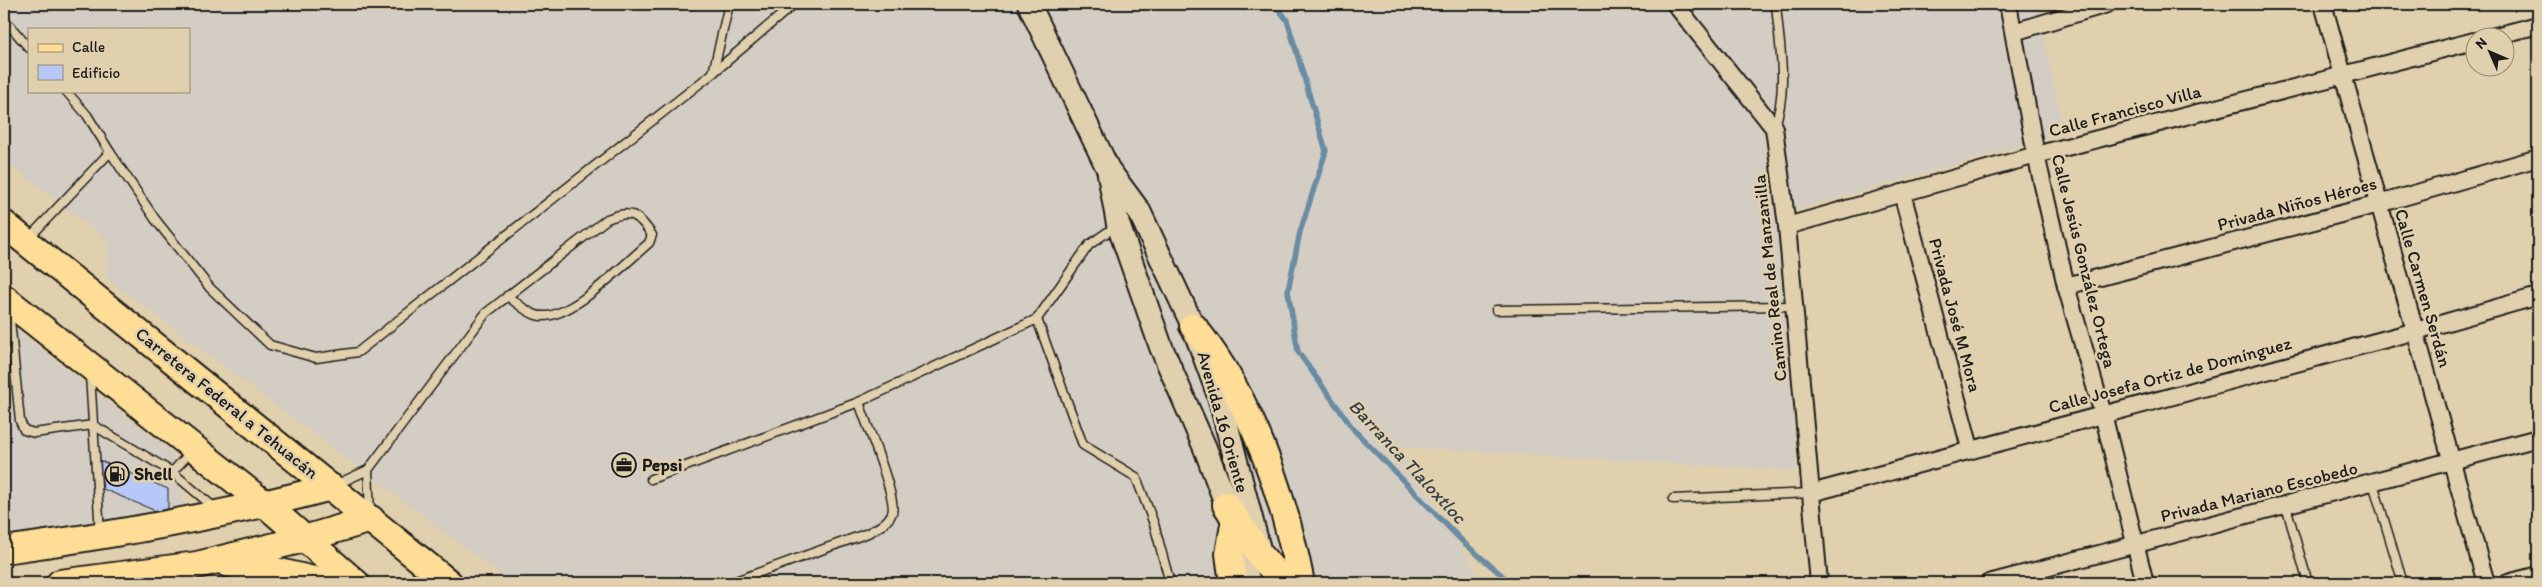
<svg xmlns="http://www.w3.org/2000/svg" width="2542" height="587" viewBox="0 0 2542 587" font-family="Itim,sans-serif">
	<rect width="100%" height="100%" fill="#e1d0ad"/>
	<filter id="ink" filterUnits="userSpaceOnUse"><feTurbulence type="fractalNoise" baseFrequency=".02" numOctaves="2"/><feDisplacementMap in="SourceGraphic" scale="10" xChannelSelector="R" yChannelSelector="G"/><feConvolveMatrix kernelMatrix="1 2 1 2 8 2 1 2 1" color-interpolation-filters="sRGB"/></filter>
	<g filter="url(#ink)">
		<g fill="#d4cdc3" fill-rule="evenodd">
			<path d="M4 4H2037L2064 133 1779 215 1797 471 1399 447 1483 583H512L106 278 107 240 4 159ZM29 29H189V91H29Z"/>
			<polygon points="4,320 173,453 184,505 4,539"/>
		</g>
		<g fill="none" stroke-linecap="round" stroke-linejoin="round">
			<polyline stroke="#698ca3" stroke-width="5.5" points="1275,4 1287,20 1326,151 1300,232 1288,291 1298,352 1354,430 1463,542 1511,583"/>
		</g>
		<polygon fill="#b7c7f7" stroke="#1c1c1c" points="99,460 168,489 168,516 103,489"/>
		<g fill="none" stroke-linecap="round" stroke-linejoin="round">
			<g stroke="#1c1c1c" stroke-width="11">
				<g id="service">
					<polyline points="4,19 29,48"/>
					<polyline points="713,73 729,4"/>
					<path d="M1774 128C1789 89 1779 44 1776 4"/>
					<polyline points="110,152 155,219 210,288 270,345 316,358 358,352 713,73 794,4"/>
					<polyline points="29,238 110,152 87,115 66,91"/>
					<polyline points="9,310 20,421 24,430 34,433 93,425 172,472 216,509"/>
					<polyline points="1496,310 1794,306"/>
					<polyline points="1037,319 1083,445 1136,477 1154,524 1170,583"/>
					<polyline points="90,375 100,533"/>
					<polyline points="368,470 370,511"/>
					<polyline points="172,472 191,452"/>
					<polyline points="651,479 859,402 1037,319 1089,245 1116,226"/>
					<polyline points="2373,483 2403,583"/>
					<path d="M335 485 368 470 486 313 607 219C631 209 638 214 652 235L649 243C626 262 567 325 536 315 526 312 516 302 507 296"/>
					<polyline points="1673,499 1811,493"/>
					<polyline points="2286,506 2308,583"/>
					<path d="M730 583 868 533C877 528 888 523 892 513 898 499 865 421 859 402"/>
				</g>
			</g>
			<g stroke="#1c1c1c" stroke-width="20">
				<g id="minor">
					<polyline points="1675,4 1774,128 1787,226 1819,583"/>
					<polyline points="2008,4 2036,155 2066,286 2103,414 2145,583"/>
					<polyline points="2323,4 2486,583"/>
					<polyline points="2014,32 2107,4"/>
					<polyline points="2488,38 2538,25"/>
					<polyline points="1902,193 1970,448"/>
					<polyline points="1787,226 2036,155 2474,41"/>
					<polyline points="2066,286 2379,204 2538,158"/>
					<polyline points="1811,493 2416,331 2538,296"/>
					<polyline points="1989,583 2538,438"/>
					<polyline points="2508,583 2538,575"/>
				</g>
			</g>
			<g stroke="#1c1c1c" stroke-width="26">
				<g id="secondary">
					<polyline points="1029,4 1108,169 1139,211 1193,326 1219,396 1258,545"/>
					<polyline points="1109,174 1118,224 1161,347 1205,448 1234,525 1249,583"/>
				</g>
			</g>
			<g stroke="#1c1c1c" stroke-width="30">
				<g id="primary">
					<polyline points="4,224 449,583"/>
					<polyline points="4,298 266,505 356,583"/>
					<path d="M1193 326C1252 399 1283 492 1301 583"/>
					<polyline points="1226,505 1261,556 1284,583"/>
					<path d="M4 550C114 535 224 516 331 487"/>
					<polyline points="228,564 263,568 326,583"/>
					<polyline points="60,583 197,565 304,539 371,519"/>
					<polyline points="1233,583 1229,554 1234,525"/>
				</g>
			</g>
			<use href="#service" stroke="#e1d0ad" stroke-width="8"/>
			<use href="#minor" stroke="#e1d0ad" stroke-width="16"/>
			<use href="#secondary" stroke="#e1d0ad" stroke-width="22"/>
			<use href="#primary" stroke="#fedd96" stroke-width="26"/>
		</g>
	</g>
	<defs>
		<g id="office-ring" transform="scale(1.25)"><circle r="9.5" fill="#e1d0ad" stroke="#1c1c1c" stroke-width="1.5"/><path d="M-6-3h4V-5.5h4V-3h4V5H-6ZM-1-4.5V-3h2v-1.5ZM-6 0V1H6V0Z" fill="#1c1c1c"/></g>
		<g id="fuel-ring" transform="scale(1.25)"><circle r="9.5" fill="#e1d0ad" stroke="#1c1c1c" stroke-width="1.5"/><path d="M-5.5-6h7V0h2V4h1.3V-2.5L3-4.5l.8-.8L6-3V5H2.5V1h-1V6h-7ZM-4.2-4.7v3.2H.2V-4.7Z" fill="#1c1c1c"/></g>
	</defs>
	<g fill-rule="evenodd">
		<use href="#office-ring" x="624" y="465"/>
		<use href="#fuel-ring" x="117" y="474"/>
	</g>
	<g text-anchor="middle" stroke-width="5" stroke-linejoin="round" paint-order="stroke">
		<g font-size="18" fill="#1c1c1c" stroke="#e1d0ad">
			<text transform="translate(2125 111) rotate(-15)" y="6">Calle Francisco Villa</text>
			<text transform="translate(2297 204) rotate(-15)" y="6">Privada Niños Héroes</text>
			<text transform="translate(2084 261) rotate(76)" y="6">Calle Jesús González Ortega</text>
			<text transform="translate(1770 278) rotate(-96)" y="6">Camino Real de Manzanilla</text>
			<text transform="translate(2423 288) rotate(74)" y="6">Calle Carmen Serdán</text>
			<text transform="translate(1955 315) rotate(75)" y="6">Privada José M Mora</text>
			<text transform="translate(2170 375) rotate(-15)" y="6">Calle Josefa Ortiz de Domínguez</text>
			<text transform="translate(227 403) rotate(39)" y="6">Carretera Federal a Tehuacán</text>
			<text transform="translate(1223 422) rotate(74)" y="6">Avenida 16 Oriente</text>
			<text transform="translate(2259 492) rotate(-14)" y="6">Privada Mariano Escobedo</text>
		</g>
		<g font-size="18" font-weight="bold" fill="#1c1c1c" stroke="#e1d0ad" text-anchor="start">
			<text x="642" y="471">Pepsi</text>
			<text x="134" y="480">Shell</text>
		</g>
		<g font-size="19" font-style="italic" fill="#364149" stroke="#e1d0ad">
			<text transform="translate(1408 461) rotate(47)" y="7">Barranca Tlaloxtloc</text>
		</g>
	</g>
	<rect width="2542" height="587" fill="none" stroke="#e1d0ad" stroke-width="20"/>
	<rect x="10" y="10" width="2522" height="567" fill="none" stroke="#1c1c1c" stroke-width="2" filter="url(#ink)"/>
	<rect x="28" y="28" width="162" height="65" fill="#e1d0ad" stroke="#928873"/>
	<rect x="38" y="44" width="25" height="8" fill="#fedd96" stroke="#928873"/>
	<text x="72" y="52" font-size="15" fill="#1c1c1c">Calle</text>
	<rect x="38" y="65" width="25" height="15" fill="#b7c7f7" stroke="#928873"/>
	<text x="72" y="78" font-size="15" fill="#1c1c1c">Edificio</text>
	<g transform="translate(2490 52) rotate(315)"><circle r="24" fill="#e1d0ad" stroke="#928873"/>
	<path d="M0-4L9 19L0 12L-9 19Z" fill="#1c1c1c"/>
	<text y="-8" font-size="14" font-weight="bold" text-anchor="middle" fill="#1c1c1c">N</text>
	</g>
</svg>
